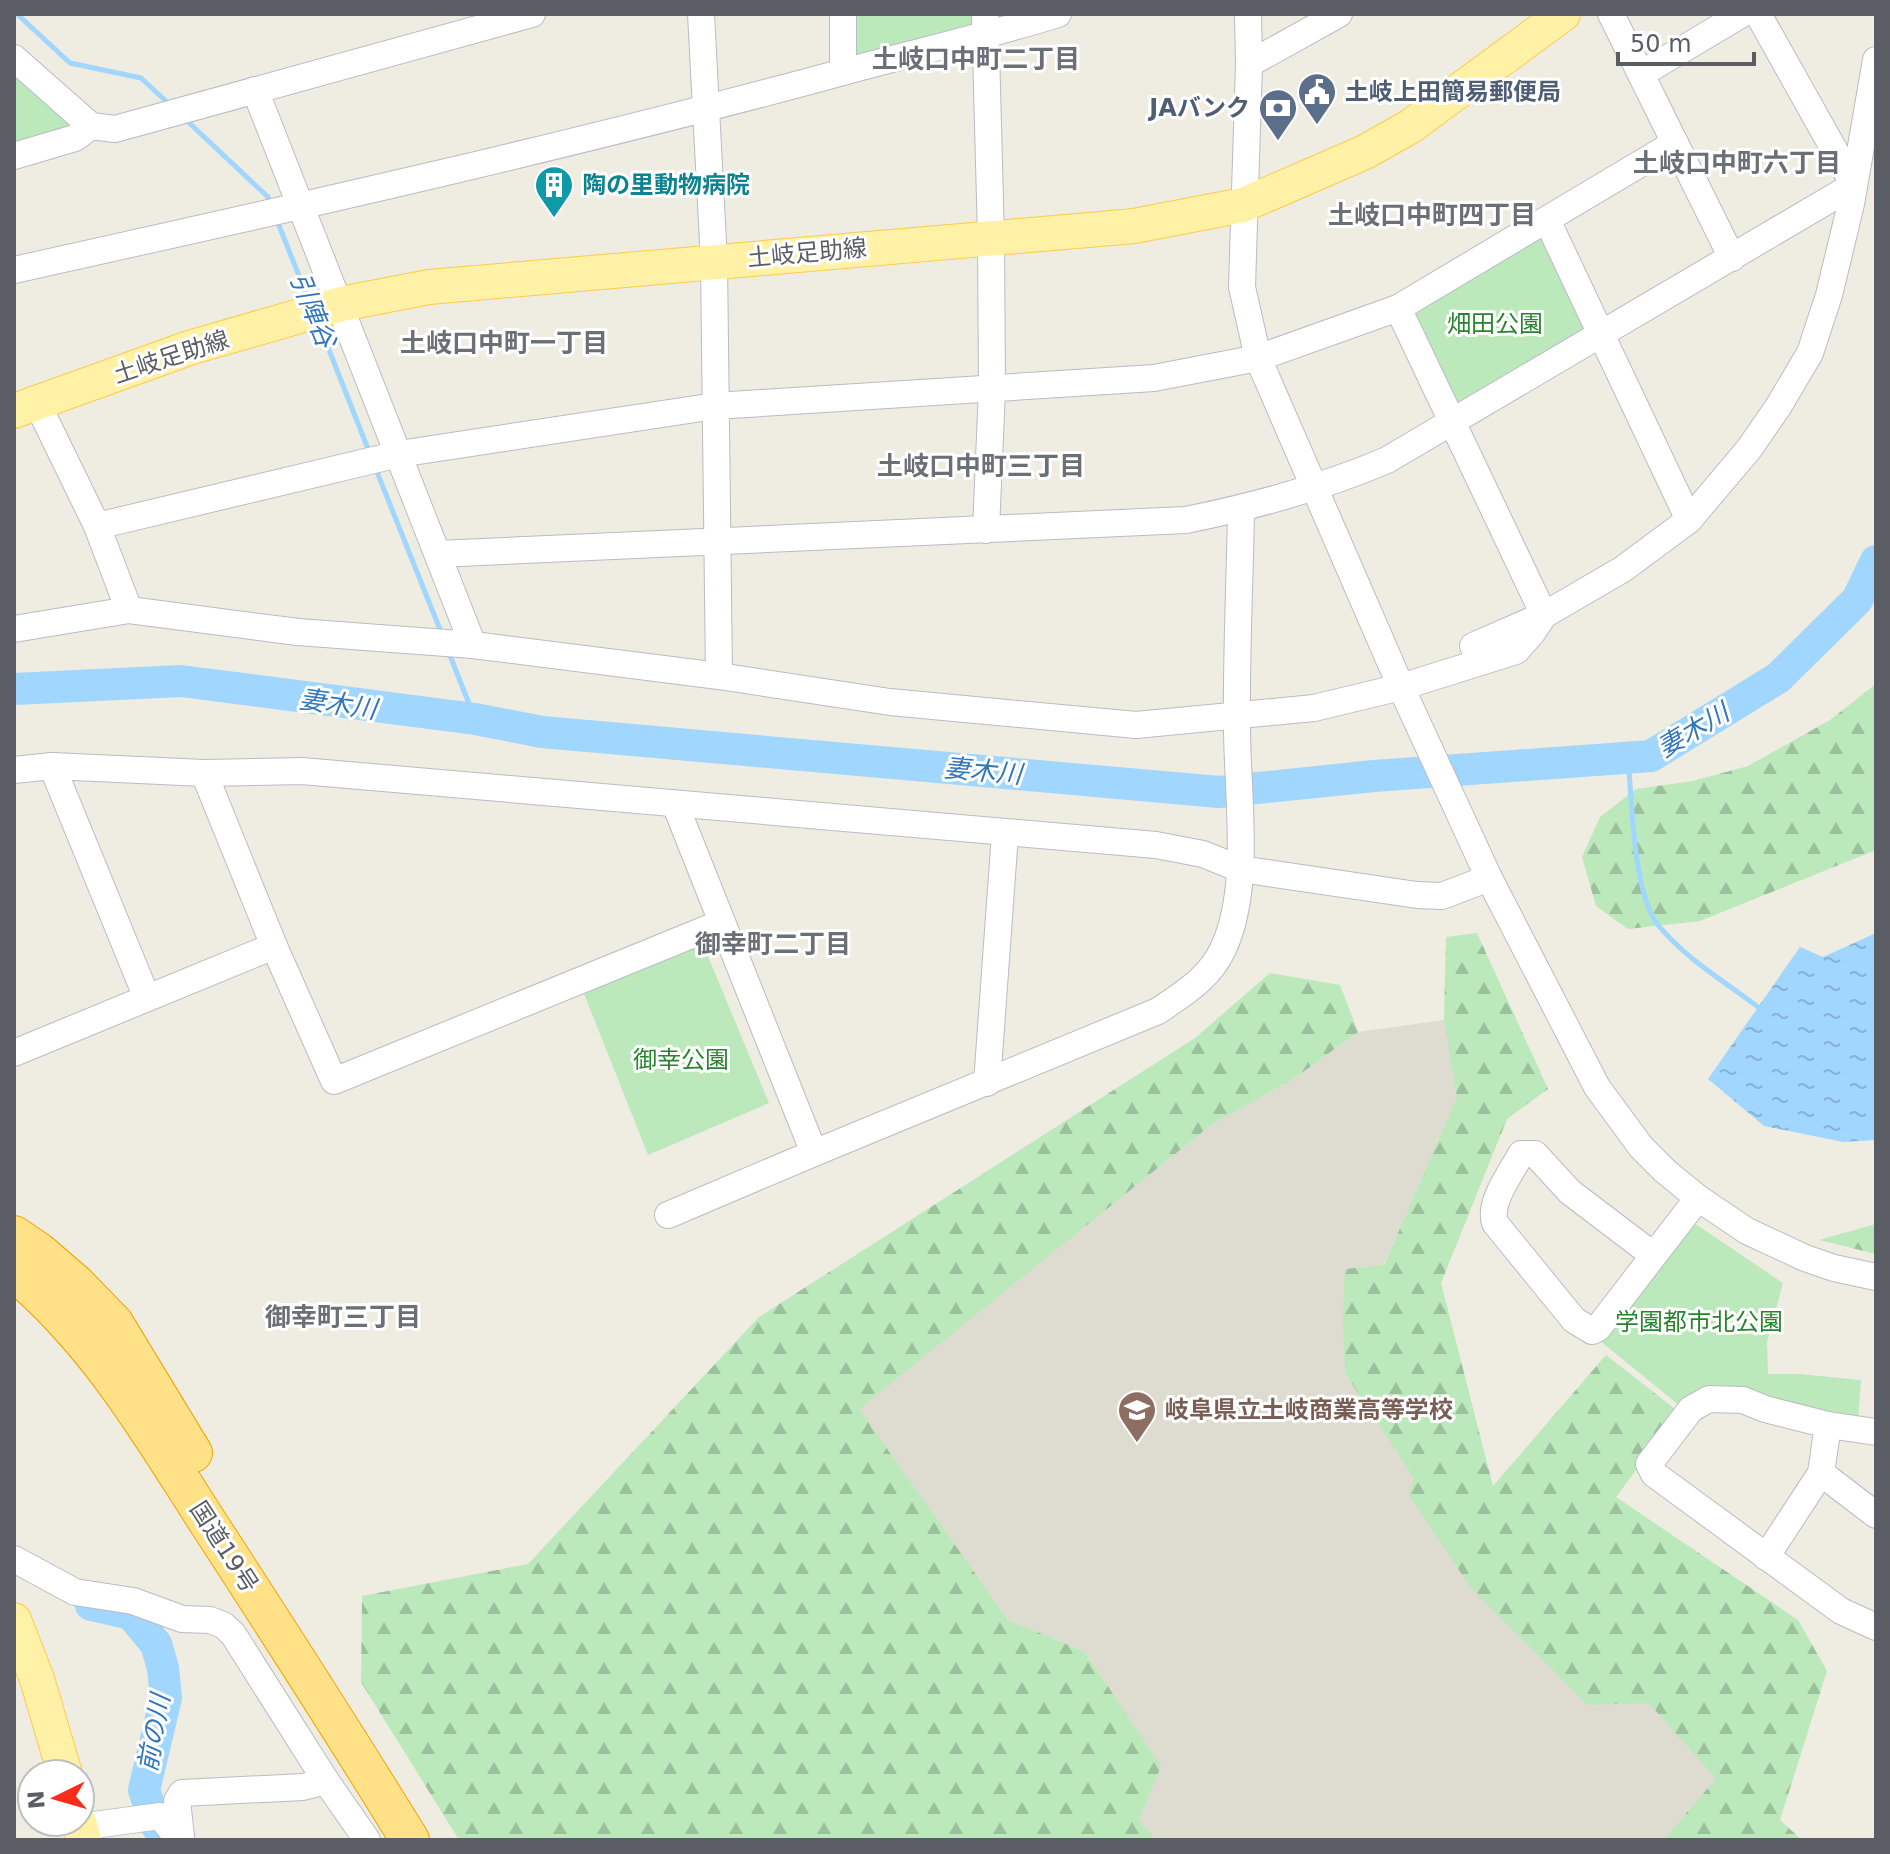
<svg xmlns="http://www.w3.org/2000/svg" width="1890" height="1854" viewBox="0 0 1890 1854" font-family="'DejaVu Sans','Noto Sans JP',sans-serif">
	<defs>
		<pattern id="forest-firs" width="22" height="20" patternUnits="userSpaceOnUse" patternTransform="scale(2)"><rect width="22" height="20" fill="#bbe9bb"/><path d="M5 1l3.5 6h-7zM16 11l3.5 6h-7z" fill="#9bc09c"/></pattern>
		<pattern id="water-ripples" width="26" height="14" patternUnits="userSpaceOnUse" patternTransform="scale(2)"><rect width="26" height="14" fill="#a1d6ff"/><path d="M2 4q2-2 4 0t4 0M15 11q2-2 4 0t4 0" fill="none" stroke="#86b1d2"/></pattern>
	</defs>
	<rect width="100%" height="100%" fill="#efece1"/>
	<polygon fill="#dedbd0" points="1444,1020 1458,1097 1383,1266 1345,1373 1414,1479 1649,1702 1717,1779 1663,1840 1157,1840 1139,1822 1160,1766 1085,1652 1008,1620 858,1409 1211,1125 1292,1080 1358,1032"/>
	<g fill="url(#forest-firs)">
		<polygon points="1876,684 1876,850 1700,921 1628,929 1596,906 1582,857 1600,817 1636,789 1693,781 1748,766 1830,720"/>
		<polygon points="1477,933 1548,1089 1507,1119 1441,1283 1493,1486 1606,1355 1679,1412 1616,1497 1798,1620 1827,1671 1780,1820 1802,1840 1663,1840 1716,1779 1649,1703 1587,1705 1471,1588 1409,1495 1414,1479 1345,1373 1343,1318 1345,1269 1384,1265 1457,1097 1444,1020 1446,937"/>
		<polygon points="1270,973 1340,985 1358,1032 1292,1080 1211,1125 859,1409 1008,1620 1085,1652 1161,1766 1139,1821 1157,1840 459,1840 361,1682 362,1596 528,1564 759,1317 1195,1038"/>
		<polygon points="1876,1224 1876,1254 1819,1240"/>
	</g>
	<g fill="#bbe9bb">
		<polygon points="848,14 981,14 981,23 853,62"/>
		<polygon points="14,69 72,127 14,148"/>
		<polygon points="1540,236 1547,238 1586,332 1456,408 1408,316"/>
		<polygon points="702,942 769,1103 648,1155 583,991"/>
		<polygon points="1688,1219 1783,1283 1767,1342 1768,1374 1799,1374 1861,1380 1858,1421 1680,1406 1599,1340"/>
	</g>
	<polygon fill="url(#water-ripples)" points="1876,933 1876,1140 1843,1142 1764,1126 1708,1079 1800,947 1823,957"/>
	<g fill="none" stroke-linecap="round" stroke-linejoin="round">
		<g stroke="#a1d6ff" stroke-width="5">
			<polyline points="17,14 70,63 141,78 169,104"/>
			<polyline points="185,119 268,197 271,205"/>
			<polyline points="276,218 309,301"/>
			<polyline points="318,322 370,454"/>
			<polyline points="375,467 441,632"/>
			<polyline points="449,653 475,719"/>
			<path d="M1628 758C1632 799 1633 894 1658 925 1685 958 1725 982 1758 1007"/>
		</g>
		<g stroke="#a1d6ff" stroke-width="32">
			<polyline points="14,689 181,681 475,719 542,732 1219,792 1374,776 1651,756 1778,678 1857,600 1876,561"/>
			<polyline points="91,1605 131,1614 156,1644 163,1668 166,1698 144,1790 155,1823 166,1840"/>
		</g>
		<g stroke="#b9bcc2" stroke-width="28">
			<g id="minor">
				<polyline points="701,14 714,261 719,676"/>
				<polyline points="843,14 843,72"/>
				<polyline points="985,14 991,237 992,389 986,530"/>
				<polyline points="1248,14 1249,64 1242,287 1258,358 1401,687 1489,878 1597,1087 1641,1147 1665,1171 1698,1198 1747,1231 1805,1258 1834,1268 1876,1277"/>
				<polyline points="1611,14 1732,258"/>
				<polyline points="14,58 91,126 115,129 532,14"/>
				<polyline points="1249,64 1339,14"/>
				<polyline points="1641,74 1742,14"/>
				<polyline points="255,90 473,645"/>
				<polyline points="14,156 75,138 91,126"/>
				<polyline points="1547,220 1689,520"/>
				<path d="M14 270C285 210 557 149 825 77 903 55 981 38 1058 14"/>
				<polyline points="1398,308 1544,615 1473,646"/>
				<polyline points="37,403 97,526 129,610"/>
				<polyline points="97,526 399,454 715,406 1154,378 1258,358 1398,308 1675,143"/>
				<path d="M438 554 1186 520C1255 506 1322 488 1387 460L1854 185 1758 14"/>
				<polyline points="14,629 129,610 298,632 473,645 719,676 890,702 1136,725 1314,708 1401,687 1516,651 1532,633 1544,615 1623,569 1689,520 1749,449 1778,407 1810,353 1829,295 1851,204 1876,60"/>
				<polyline points="52,766 147,998"/>
				<polyline points="14,770 52,766 204,773 302,771 1156,845 1203,854 1240,869 1417,895 1442,896 1489,878"/>
				<polyline points="204,773 274,946 334,1081 721,923"/>
				<path d="M675 804 814 1153 1158 1011C1183 994 1210 978 1223 949 1252 888 1237 794 1237 727 1236 654 1240 581 1241 509"/>
				<polyline points="14,1053 274,946"/>
				<polyline points="987,1083 1005,834"/>
				<polyline points="668,1215 814,1153"/>
				<path d="M1653 1255 1570 1192 1535 1154H1521C1512 1172 1488 1202 1495 1223L1574 1320 1592 1331 1598 1328 1698 1198"/>
				<polyline points="1876,1432 1828,1425 1765,1409 1743,1400 1709,1399 1691,1409 1649,1464 1654,1474 1841,1611 1876,1627"/>
				<polyline points="1821,1473 1876,1515"/>
				<polyline points="1766,1557 1821,1473 1828,1425"/>
				<polyline points="14,1559 75,1592 133,1601 182,1619 210,1620 223,1625 233,1634 326,1781 367,1840"/>
				<polyline points="80,1827 160,1816 176,1836 181,1836 177,1801 182,1793 303,1787 326,1781"/>
			</g>
		</g>
		<g stroke="#ffcc4a" stroke-width="36">
			<g id="major">
				<polyline points="14,411 189,348 341,304 429,287 1134,226 1243,205 1365,152 1411,126 1563,14"/>
				<polyline points="14,1620 37,1679 65,1774"/>
				<polyline points="79,1822 84,1840"/>
			</g>
		</g>
		<g stroke="#f0a500" stroke-width="40">
			<g id="highway">
				<polyline points="14,1235 39,1252 76,1284 114,1323 193,1453"/>
				<path d="M14 1272C97 1341 150 1432 207 1521 276 1627 344 1733 410 1840"/>
			</g>
		</g>
		<use href="#minor" stroke="#fff" stroke-width="26"/>
		<use href="#major" stroke="#fff1a6" stroke-width="34"/>
		<use href="#highway" stroke="#ffe188" stroke-width="38"/>
	</g>
	<defs>
		<g id="civic-pin" transform="scale(2)"><path d="M0 17L-7.5 6A9.5 9.5 0 1 1 7.5 6Z" fill="#5c6f8a" stroke="#fff"/><path d="M-.6-6.5H3V-4.5H.6V-3L4-1V1h2V6H-6V1h2V-1L-.6-3ZM-1.2 2.5V6h2.4V2.5Z" fill="#fff"/></g>
		<g id="bank-pin" transform="scale(2)"><path d="M0 17L-7.5 6A9.5 9.5 0 1 1 7.5 6Z" fill="#5c6f8a" stroke="#fff"/><path d="M-6-4H6V4H-6ZM0-2.3a2.3 2.3 0 1 0 0 4.6a2.3 2.3 0 1 0 0-4.6Z" fill="#fff"/></g>
		<g id="building-pin" transform="scale(2)"><path d="M0 17L-7.5 6A9.5 9.5 0 1 1 7.5 6Z" fill="#0f9aa8" stroke="#fff"/><path d="M-4-6H4V6H1V3H-1V6H-4ZM-2.5-4.3h1.7v1.8h-1.7ZM.8-4.3h1.7v1.8H.8ZM-2.5-1h1.7V.8h-1.7ZM.8-1h1.7V.8H.8Z" fill="#fff"/></g>
		<g id="school-pin" transform="scale(2)"><path d="M0 17L-7.5 6A9.5 9.5 0 1 1 7.5 6Z" fill="#8d6e63" stroke="#fff"/><path d="M0-5L7-2L0 1L-7-2ZM-4 1L0 2.5L4 1V4Q0 6-4 4Z" fill="#fff"/></g>
	</defs>
	<g fill-rule="evenodd">
		<use href="#civic-pin" x="1317" y="92"/>
		<use href="#bank-pin" x="1278" y="108"/>
		<use href="#building-pin" x="554" y="185"/>
		<use href="#school-pin" x="1137" y="1410"/>
	</g>
	<g text-anchor="middle" stroke-width="6" stroke-linejoin="round" paint-order="stroke">
		<g font-size="24" font-weight="bold" fill="#4e5e75" stroke="#fff" text-anchor="start">
			<text x="1345" y="100">土岐上田簡易郵便局</text>
			<text x="1250" y="116" text-anchor="end">JAバンク</text>
		</g>
		<g font-size="24" font-weight="bold" fill="#0d838f" stroke="#fff" text-anchor="start">
			<text x="582" y="193">陶の里動物病院</text>
		</g>
		<g font-size="24" fill="#5a5e64" stroke="#fff">
			<text transform="translate(807 253) rotate(-5)" y="8">土岐足助線</text>
			<text transform="translate(171 357) rotate(-18)" y="8">土岐足助線</text>
			<text transform="translate(224 1547) rotate(57)" y="8">国道19号</text>
		</g>
		<g font-size="24" fill="#2a832f" stroke="#fff">
			<text x="1495" y="332">畑田公園</text>
			<text x="681" y="1068">御幸公園</text>
			<text x="1699" y="1330">学園都市北公園</text>
		</g>
		<g font-size="24" font-weight="bold" fill="#785e54" stroke="#fff" text-anchor="start">
			<text x="1165" y="1418">岐阜県立土岐商業高等学校</text>
		</g>
		<g font-size="26" font-weight="bold" fill="#6b7076" stroke="#fff">
			<text x="976" y="68">土岐口中町二丁目</text>
			<text x="1737" y="172">土岐口中町六丁目</text>
			<text x="1432" y="224">土岐口中町四丁目</text>
			<text x="504" y="352">土岐口中町一丁目</text>
			<text x="981" y="475">土岐口中町三丁目</text>
			<text x="773" y="953">御幸町二丁目</text>
			<text x="343" y="1326">御幸町三丁目</text>
		</g>
		<g font-size="26" font-style="italic" fill="#3276bc" stroke="#fff">
			<text transform="translate(313 310) rotate(68)" y="9">引陣谷</text>
			<text transform="translate(338 704) rotate(8)" y="9">妻木川</text>
			<text transform="translate(1693 730) rotate(-31)" y="9">妻木川</text>
			<text transform="translate(983 771) rotate(5)" y="9">妻木川</text>
			<text transform="translate(154 1733) rotate(-80)" y="9">前の川</text>
		</g>
	</g>
	<rect width="1890" height="1854" fill="none" stroke="#5a5e64" stroke-width="32"/>
	<g transform="translate(56 1798) rotate(265)"><circle r="38" fill="#ffffff" stroke="#bdbfc1" stroke-width="2"/>
	<path d="M0-6L14 30L0 20L-14 30Z" fill="#fc2c1a"/>
	<text y="-12" font-size="22" font-weight="bold" text-anchor="middle" fill="#5a5e64">N</text>
	</g>
	<path d="M1618 52v12h136v-12" fill="none" stroke="#5a5e64" stroke-width="4"/>
	<text x="1630" y="52" font-size="24" fill="#5a5e64" stroke="#ffffff" stroke-width="6" paint-order="stroke">50 m</text>
</svg>
